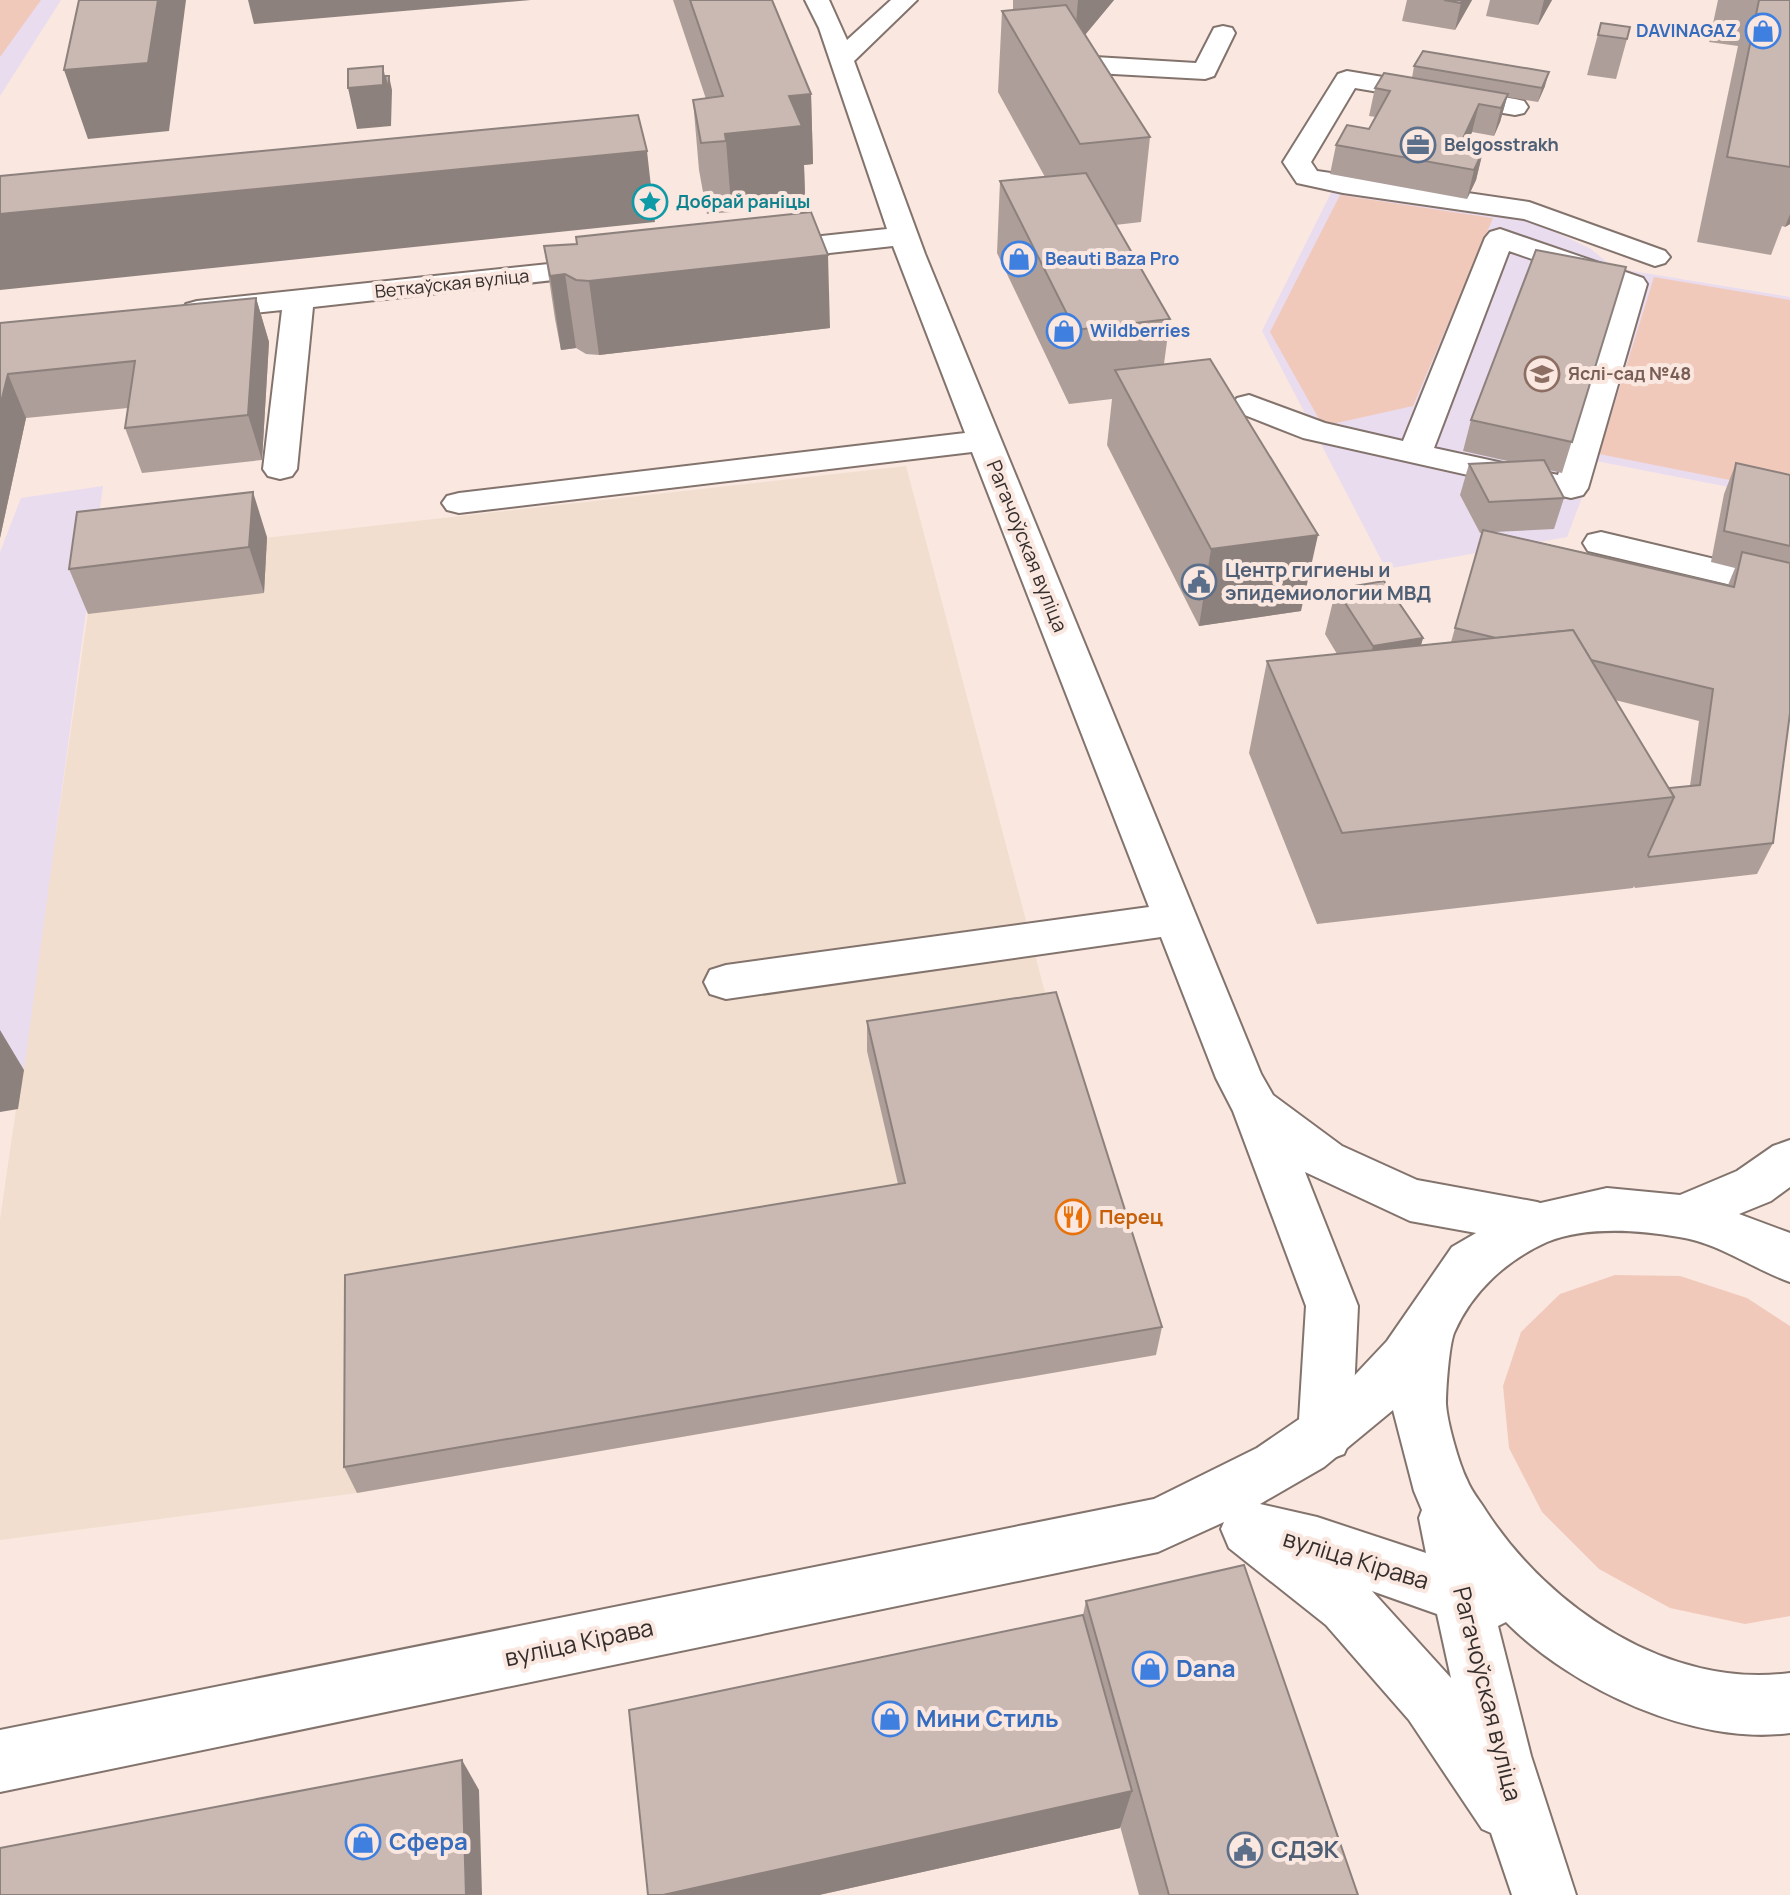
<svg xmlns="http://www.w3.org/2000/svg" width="1790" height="1895" viewBox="0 0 1790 1895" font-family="Manrope,sans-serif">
	<rect width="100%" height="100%" fill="#f9e7e0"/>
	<polygon fill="#f1dece" points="906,466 1053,1023 1156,1355 357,1493 0,1540 0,1220 96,557"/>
	<g fill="#eadcef">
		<polygon points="0,0 61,0 0,96"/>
		<polygon points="1333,189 1526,218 1591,249 1614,268 1790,297 1790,499 1596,461 1567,537 1386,569 1262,331"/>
		<polygon points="103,486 24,1070 0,1074 0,552 21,498"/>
	</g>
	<g fill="#f1c9bb">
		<polygon points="0,0 41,0 0,57"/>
		<polygon points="1340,195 1493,218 1413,406 1323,426 1270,332"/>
		<polygon points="1654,277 1790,300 1790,492 1599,454"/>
		<polygon points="1615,1275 1680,1276 1747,1298 1790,1326 1790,1616 1745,1624 1670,1608 1599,1569 1542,1512 1509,1448 1503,1386 1521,1332 1560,1294"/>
	</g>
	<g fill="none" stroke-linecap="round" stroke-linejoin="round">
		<g stroke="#83736d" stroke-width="4">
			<g id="minor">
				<polygon points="805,0 829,0 847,40 891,0 917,0 854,61 925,254 1261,1074 1273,1095 1342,1146 1417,1180 1537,1202 1555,1208 1562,1223 1555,1238 1537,1244 1410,1221 1305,1172 1358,1306 1352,1436 1344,1454 1325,1461 1306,1454 1298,1436 1306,1306 1233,1111 1216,1078 1161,937 726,999 710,994 704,982 710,970 726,965 1149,907 972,452 459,513 447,510 442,503 447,496 459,493 965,433 893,246 766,260 756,257 751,251 756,245 766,242 887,229 819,28"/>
				<polygon points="1223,26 1232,28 1235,33 1214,76 1205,79 1095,73 1086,70 1082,65 1086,60 1095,57 1196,63 1214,28"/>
				<polygon points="1347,71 1515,99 1524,101 1528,107 1524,113 1515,115 1355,88 1311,162 1317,171 1529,202 1665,251 1670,257 1665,263 1655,266 1524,219 1343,193 1297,183 1283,162 1338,74"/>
				<path d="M1500 229 1643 278 1647 284 1588 488 1583 495 1571 498 1303 438 1237 412 1233 405 1237 398 1249 395 1325 423 1403 441 1485 238 1490 232ZM1509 251 1616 288 1558 475 1434 448Z"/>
				<polygon points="606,258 616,261 621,267 616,273 313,307 297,469 292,476 280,479 268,476 263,469 282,310 197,319 186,316 182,310 186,304 197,301"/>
				<polygon points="1601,532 1790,577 1790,599 1588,551 1583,543 1588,535"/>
			</g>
		</g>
		<g stroke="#83736d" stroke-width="4">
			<path id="major" d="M1790 1140V1187L1771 1201 1739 1214 1790 1233V1282C1753 1269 1719 1243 1679 1237 1637 1230 1587 1226 1547 1242 1507 1260 1472 1291 1454 1333 1449 1346 1446 1389 1446 1404 1447 1422 1459 1464 1467 1480 1471 1491 1480 1501 1486 1511 1549 1608 1669 1689 1790 1673V1733C1695 1746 1572 1689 1506 1622L1498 1626 1531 1756 1576 1895H1512L1491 1833 1482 1829 1409 1720 1326 1625 1229 1548 1221 1529 1224 1522 1158 1552 0 1792V1730L1154 1499 1257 1448 1339 1392 1387 1341 1452 1247 1519 1208 1607 1188 1680 1195 1737 1171 1773 1146ZM1393 1410 1414 1491 1422 1510 1419 1518 1426 1553 1317 1517 1260 1504 1324 1467ZM1372 1591 1437 1614 1451 1678Z"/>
		</g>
		<use href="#minor" fill="#fff" fill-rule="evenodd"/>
		<use href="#major" fill="#fff" fill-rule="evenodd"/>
	</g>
	<g fill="#ae9e99" fill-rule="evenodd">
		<polygon points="673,0 772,0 811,94 813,164 804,165 805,196 731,204 731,212 707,214 699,170 693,100 706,99"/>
		<polygon points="1013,0 1114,0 1085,35 1150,137 1141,222 1115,225 1170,319 1164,364 1301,611 1199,626 1107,445 1112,399 1069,404 997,253 1000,181 1045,177 998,92 1002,11 1013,10"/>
		<polygon points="1407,0 1472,0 1455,30 1402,21"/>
		<polygon points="1490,0 1552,0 1538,25 1486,16"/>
		<polygon points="1718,0 1790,0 1790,224 1785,227 1782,226 1771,255 1697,242 1738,46 1709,42"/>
		<polygon points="1601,23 1627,39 1616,79 1587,75"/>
		<polygon points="1414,66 1545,86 1538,102 1507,97 1500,122 1494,136 1472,132 1465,148 1483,151 1476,180 1467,199 1330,174 1336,145 1369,129 1376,117 1369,116 1375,88 1412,78"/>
		<polygon points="544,246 830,328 599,355 586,354 576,348 561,350 555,319"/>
		<path d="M1626 267 1562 473 1549 470 1564 498 1554 529 1494 532 1728 585 1735 568 1711 562 1724 494 1736 463 1790 475V713L1773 843 1757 874 1635 888 1634 886 1633 888 1317 924 1249 753 1267 661 1337 654 1325 634 1336 589 1423 638 1421 645 1451 642 1482 533H1480L1460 495 1469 464 1512 462 1463 451 1471 420ZM1615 700 1699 721 1690 786 1669 788Z"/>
		<polygon points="256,298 269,342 262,460 142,473 125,428 128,408 26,418 0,538 0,323"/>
		<polygon points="267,537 264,593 88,614 69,569"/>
		<polygon points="867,1021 1162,1327 1156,1355 357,1493 344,1467 898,1184 867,1051"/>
		<polygon points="1086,1601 1358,1895 1139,1895 1120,1826 1120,1828 819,1895 648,1895 1083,1615"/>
	</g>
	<g fill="#8d817d">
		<polygon points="158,0 186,0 169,131 88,139 64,70"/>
		<polygon points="248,0 531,0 254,24"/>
		<polygon points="1078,0 1114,0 1074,48"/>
		<polygon points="1462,0 1472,0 1455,30 1461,3"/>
		<polygon points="1544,0 1552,0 1538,25"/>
		<polygon points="383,66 388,92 389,76 392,90 391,126 357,129 348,88"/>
		<polygon points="1549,72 1545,86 1538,102 1542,88"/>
		<polygon points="811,94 813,164 804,165 805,196 731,204 726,141 725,134 789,96"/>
		<polygon points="1508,94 1500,122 1494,136 1501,108"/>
		<polygon points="1479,104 1472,132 1456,167 1459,147"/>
		<polygon points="647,151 655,222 0,290 0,214"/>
		<polygon points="1483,151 1476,180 1467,199 1474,170"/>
		<polygon points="1790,214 1790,224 1785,227"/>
		<polygon points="828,255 830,328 599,355 589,281"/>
		<polygon points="565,274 576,348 561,350 550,276"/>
		<polygon points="256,298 269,342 262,460 248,415"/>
		<polygon points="8,374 26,418 0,538 0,406"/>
		<polygon points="253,492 267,537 264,593 249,547"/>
		<polygon points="1318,535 1301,611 1199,626 1211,549"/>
		<polygon points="1423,638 1410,683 1361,691 1373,646"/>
		<polygon points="0,1030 24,1070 18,1109 0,1112"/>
		<polygon points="462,1760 479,1790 482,1895 466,1895"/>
		<polygon points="1132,1791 1120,1828 819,1895 663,1895"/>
	</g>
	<g fill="#cab8b2" stroke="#8d817d" stroke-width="2">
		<polygon points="79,0 158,0 148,63 64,70"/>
		<polygon points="690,0 772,0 811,94 789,96 802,126 725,134 726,141 701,143 693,100 723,96"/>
		<polygon points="1444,0 1462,0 1461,3"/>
		<polygon points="1759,0 1790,0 1790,167 1727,157"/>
		<polygon points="1066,5 1150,137 1080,144 1002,11"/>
		<polygon points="1601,23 1630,27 1627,39 1598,35"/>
		<polygon points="1423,51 1549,72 1542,88 1414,66"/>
		<polygon points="383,66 383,85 348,88 348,69"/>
		<polygon points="1384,73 1508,94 1501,108 1479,104 1459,147 1483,151 1474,170 1336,145 1347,125 1369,129 1390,91 1375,88"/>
		<polygon points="385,76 389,76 388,92"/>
		<polygon points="638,115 647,151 0,214 0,176"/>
		<polygon points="1086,173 1170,319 1075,330 1000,181"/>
		<polygon points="811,212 828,255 589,281 576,280 565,274 550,276 544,246 577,244 576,237"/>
		<polygon points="1536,250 1626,267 1572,442 1471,420"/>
		<polygon points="256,298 248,415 125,428 135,361 8,374 0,406 0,323"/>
		<polygon points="1210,359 1318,535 1211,549 1115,370"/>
		<polygon points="1544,460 1564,498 1489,502 1469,464"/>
		<polygon points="1736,463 1790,475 1790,546 1724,531"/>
		<polygon points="253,492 249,547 69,569 77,512"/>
		<polygon points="1483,530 1734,587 1742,552 1790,563 1790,713 1773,843 1649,857 1648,855 1674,797 1669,788 1700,785 1713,689 1591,660 1573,630 1496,638 1455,628"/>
		<polygon points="1384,581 1423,638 1373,646 1336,589"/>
		<polygon points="1573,630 1674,797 1342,833 1267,661"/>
		<polygon points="1056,992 1162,1327 344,1467 345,1275 905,1183 867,1021"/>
		<polygon points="1244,1565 1358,1895 1169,1895 1086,1601"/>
		<polygon points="1083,1615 1132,1791 663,1895 648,1895 629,1710"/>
		<polygon points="462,1760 466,1895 0,1895 0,1848"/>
	</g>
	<defs>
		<g id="shop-ring" transform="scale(1.8)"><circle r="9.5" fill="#f9e7e0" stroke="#3f7fe0" stroke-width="1.5"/><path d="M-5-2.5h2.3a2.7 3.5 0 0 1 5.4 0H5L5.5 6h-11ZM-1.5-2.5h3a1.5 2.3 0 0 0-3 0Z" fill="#3f7fe0"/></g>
		<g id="office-ring" transform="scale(1.8)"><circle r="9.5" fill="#f9e7e0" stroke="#5c6f8a" stroke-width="1.5"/><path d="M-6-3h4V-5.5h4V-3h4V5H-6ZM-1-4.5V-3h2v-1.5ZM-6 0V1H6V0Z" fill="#5c6f8a"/></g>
		<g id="sight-ring" transform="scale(1.8)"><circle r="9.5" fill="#f9e7e0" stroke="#0f9aa8" stroke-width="1.5"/><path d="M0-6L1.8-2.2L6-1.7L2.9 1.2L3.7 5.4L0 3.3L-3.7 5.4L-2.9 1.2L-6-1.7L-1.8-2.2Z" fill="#0f9aa8"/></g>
		<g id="school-ring" transform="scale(1.8)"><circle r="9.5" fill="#f9e7e0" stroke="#8d6e63" stroke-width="1.5"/><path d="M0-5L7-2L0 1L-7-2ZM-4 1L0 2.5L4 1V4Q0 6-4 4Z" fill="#8d6e63"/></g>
		<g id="civic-ring" transform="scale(1.8)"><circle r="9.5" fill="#f9e7e0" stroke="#5c6f8a" stroke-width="1.5"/><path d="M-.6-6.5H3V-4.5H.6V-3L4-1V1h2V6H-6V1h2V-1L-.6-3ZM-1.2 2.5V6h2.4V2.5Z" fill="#5c6f8a"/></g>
		<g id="restaurant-ring" transform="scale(1.8)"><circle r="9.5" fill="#f9e7e0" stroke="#e8710a" stroke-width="1.5"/><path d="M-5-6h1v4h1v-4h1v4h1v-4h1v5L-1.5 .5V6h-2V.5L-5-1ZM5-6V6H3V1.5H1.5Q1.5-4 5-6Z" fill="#e8710a"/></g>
	</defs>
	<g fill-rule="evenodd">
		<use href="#shop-ring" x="1763" y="31"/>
		<use href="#office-ring" x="1418" y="145"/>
		<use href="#sight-ring" x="650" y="202"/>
		<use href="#shop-ring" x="1019" y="259"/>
		<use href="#shop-ring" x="1064" y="331"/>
		<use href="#school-ring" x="1542" y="374"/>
		<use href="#civic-ring" x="1199" y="582"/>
		<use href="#restaurant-ring" x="1073" y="1217"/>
		<use href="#shop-ring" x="1150" y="1669"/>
		<use href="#shop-ring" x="890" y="1719"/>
		<use href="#shop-ring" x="363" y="1842"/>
		<use href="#civic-ring" x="1245" y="1850"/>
	</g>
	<g text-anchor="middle" stroke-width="8" stroke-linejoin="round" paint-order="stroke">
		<g font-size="18" font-weight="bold" fill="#366cbe" stroke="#f9e7e0" text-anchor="start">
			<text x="1737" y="37" text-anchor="end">DAVINAGAZ</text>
			<text x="1045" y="265">Beauti Baza Pro</text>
			<text x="1090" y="337">Wildberries</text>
		</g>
		<g font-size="18" font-weight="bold" fill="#4e5e75" stroke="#f9e7e0" text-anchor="start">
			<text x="1444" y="151">Belgosstrakh</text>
		</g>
		<g font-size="18" font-weight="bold" fill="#0d838f" stroke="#f9e7e0" text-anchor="start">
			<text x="676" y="208">Добрай раніцы</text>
		</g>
		<g font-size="18" fill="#352e2c" stroke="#f9e7e0">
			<text transform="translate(452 284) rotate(-6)" y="6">Веткаўская вуліца</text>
		</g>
		<g font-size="18" font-weight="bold" fill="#785e54" stroke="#f9e7e0" text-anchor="start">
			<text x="1568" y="380">Яслі-сад №48</text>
		</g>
		<g font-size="20" fill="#352e2c" stroke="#f9e7e0">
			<text transform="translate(1027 546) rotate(68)" y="7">Рагачоўская вуліца</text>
		</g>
		<g font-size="20" font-weight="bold" fill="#4e5e75" stroke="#f9e7e0" text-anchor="start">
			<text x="1225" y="577">Центр гигиены и<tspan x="1225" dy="23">эпидемиологии МВД</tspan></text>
		</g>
		<g font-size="20" font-weight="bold" fill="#c56008" stroke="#f9e7e0" text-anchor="start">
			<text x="1099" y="1224">Перец</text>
		</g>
		<g font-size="24" fill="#352e2c" stroke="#f9e7e0">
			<text transform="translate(1356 1560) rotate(17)" y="8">вуліца Кірава</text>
			<text transform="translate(579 1643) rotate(-12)" y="8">вуліца Кірава</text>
			<text transform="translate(1487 1694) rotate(76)" y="8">Рагачоўская вуліца</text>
		</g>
		<g font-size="24" font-weight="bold" fill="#366cbe" stroke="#f9e7e0" text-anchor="start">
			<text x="1176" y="1677">Dana</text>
			<text x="916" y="1727">Мини Стиль</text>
			<text x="389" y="1850">Сфера</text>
		</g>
		<g font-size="24" font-weight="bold" fill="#4e5e75" stroke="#f9e7e0" text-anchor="start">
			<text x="1271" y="1858">СДЭК</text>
		</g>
	</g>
</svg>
